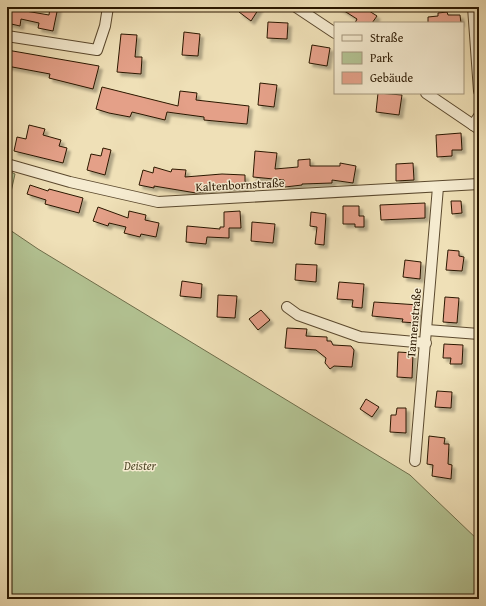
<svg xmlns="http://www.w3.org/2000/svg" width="486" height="606" viewBox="0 0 486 606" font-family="'Gentium Book Plus',serif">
	<defs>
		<filter id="shadow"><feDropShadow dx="3.5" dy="3.5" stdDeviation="1" flood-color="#0004"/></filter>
	</defs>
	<rect width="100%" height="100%" fill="#efe0b7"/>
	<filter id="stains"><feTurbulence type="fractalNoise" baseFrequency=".005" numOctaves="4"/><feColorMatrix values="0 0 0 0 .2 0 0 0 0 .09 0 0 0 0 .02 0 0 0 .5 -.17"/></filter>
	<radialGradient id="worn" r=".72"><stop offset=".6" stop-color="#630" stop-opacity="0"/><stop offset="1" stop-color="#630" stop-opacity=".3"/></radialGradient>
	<g fill="#b3c393" stroke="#6e6d4a">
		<polygon points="7,170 15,174 7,210"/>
		<polygon points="7,228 38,249 410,475 479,541 479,599 7,599"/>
	</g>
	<g fill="#e4a088" stroke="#2a1700" filter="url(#shadow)">
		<polygon points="50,7 58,7 53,31 38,28 39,23 21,19 20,26 7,23 8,8 49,15"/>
		<polygon points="243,7 260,7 251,21 239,12"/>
		<polygon points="338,7 363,7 377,16 372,23 355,23 357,19"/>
		<polygon points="447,12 448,15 460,15 461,23 428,23 428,17 438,16 438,13"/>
		<polygon points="268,22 288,23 287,39 267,38"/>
		<polygon points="184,32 200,34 198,56 182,55"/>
		<polygon points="121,34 137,35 135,57 142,57 141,74 117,72"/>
		<polygon points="312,45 330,48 327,66 309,63"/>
		<polygon points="7,50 99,66 93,89 49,78 50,74 7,66"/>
		<polygon points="260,83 277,85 274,107 258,105"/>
		<polygon points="102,87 178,106 180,91 197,93 196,100 249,106 247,124 204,120 204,117 167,112 165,120 132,112 130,117 109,113 96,109"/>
		<polygon points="378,93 402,95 399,115 376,112"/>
		<polygon points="29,125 45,129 43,135 61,140 59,146 67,148 63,163 14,151 17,137 26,139"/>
		<polygon points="461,133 462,150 452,150 452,156 437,157 436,135"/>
		<polygon points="103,148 111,150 105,175 87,170 91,154 101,156"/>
		<polygon points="255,151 277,153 275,169 298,167 298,160 310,159 310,166 340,166 340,163 356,166 353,183 332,180 332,183 302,184 302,185 285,187 284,180 253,177"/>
		<polygon points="413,163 414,180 396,181 396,164"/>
		<polygon points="154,167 171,172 172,169 186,170 185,177 222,174 245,175 245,189 212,188 212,191 196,193 154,186 154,188 139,185 143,170 153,173"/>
		<polygon points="30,185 48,191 49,189 83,198 79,213 45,204 46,200 27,194"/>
		<polygon points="451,201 461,201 462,213 452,214"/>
		<polygon points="425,203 425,218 381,220 380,205"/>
		<polygon points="343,206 359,206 359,216 364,216 364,227 355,227 355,224 343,224"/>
		<polygon points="98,207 128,218 129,211 146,215 145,220 159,223 156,237 141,234 140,237 124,233 126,227 109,223 108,226 93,221"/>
		<polygon points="240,211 241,228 229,228 229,238 207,237 206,244 186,242 187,226 220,229 220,227 224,227 224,212"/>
		<polygon points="311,212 326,214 324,245 315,244 317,227 310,226"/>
		<polygon points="252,222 275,224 273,243 251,241"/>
		<polygon points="448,250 459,251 459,256 464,257 462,271 446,270"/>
		<polygon points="405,260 421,262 420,279 403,277"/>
		<polygon points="296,264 317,265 316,282 295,280"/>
		<polygon points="182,281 202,284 201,298 180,296"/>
		<polygon points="339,282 364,284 362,308 352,307 353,300 337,299"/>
		<polygon points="218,295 237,296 235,318 217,317"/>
		<polygon points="445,297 459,298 457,323 443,322"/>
		<polygon points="374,302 419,305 417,323 402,322 403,319 372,316"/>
		<polygon points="261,310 270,320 258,330 249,319"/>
		<polygon points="287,328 307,329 306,336 327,337 327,341 331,341 333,345 351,346 354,350 352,367 334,366 330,369 325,363 326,358 316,350 285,348"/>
		<polygon points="444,344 463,345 462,364 450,364 451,358 443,358"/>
		<polygon points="398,352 413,353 412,378 397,377"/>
		<polygon points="437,391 452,392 451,408 435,407"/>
		<polygon points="366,399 379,407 372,417 360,409"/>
		<polygon points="397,408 406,408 406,433 390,432 391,415 396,415"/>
		<polygon points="429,436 445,438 444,444 449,444 448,464 452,465 451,479 432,476 433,465 427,464"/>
	</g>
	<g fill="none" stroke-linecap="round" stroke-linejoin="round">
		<g stroke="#5b492e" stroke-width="12">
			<g id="minor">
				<polyline points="296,7 335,33"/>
				<polyline points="473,7 479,91"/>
				<polyline points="7,36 97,50 105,26 108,7"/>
				<polyline points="426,93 479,129"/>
				<polyline points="473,125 479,116"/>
				<polyline points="7,164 70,182 158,202 479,184"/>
				<polyline points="287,307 298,315 360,337 426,343"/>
				<polyline points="427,330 479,334"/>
				<polyline points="415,461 438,187"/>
			</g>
		</g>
		<use href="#minor" stroke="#f5ebd0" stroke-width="10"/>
	</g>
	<g text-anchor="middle" stroke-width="3" stroke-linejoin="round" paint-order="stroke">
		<g font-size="12" fill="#2a1700" stroke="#f5ebd0">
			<text transform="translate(240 185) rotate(-3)" y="4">Kaltenbornstraße</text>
			<text transform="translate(414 323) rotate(-85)" y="4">Tannenstraße</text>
		</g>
		<g font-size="12" font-style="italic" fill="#534b2c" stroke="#f5ebd0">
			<text x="140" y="470">Deister</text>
		</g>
	</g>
	<rect width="486" height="606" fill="none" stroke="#efe0b7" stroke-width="24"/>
	<rect x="8" y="8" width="470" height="590" fill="none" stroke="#2a1700" stroke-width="2"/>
	<rect x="12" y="12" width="462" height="582" fill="none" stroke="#2a1700"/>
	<rect x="334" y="22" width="130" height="72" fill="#f5ebd0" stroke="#a4967d"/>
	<rect x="342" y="35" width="20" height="6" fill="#f5ebd0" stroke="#a4967d"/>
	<text x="370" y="42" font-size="12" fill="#2a1700">Straße</text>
	<rect x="342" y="52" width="20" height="12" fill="#b3c393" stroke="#a4967d"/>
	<text x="370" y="62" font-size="12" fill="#2a1700">Park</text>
	<rect x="342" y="72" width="20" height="12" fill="#e4a088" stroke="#a4967d"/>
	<text x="370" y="82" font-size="12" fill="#2a1700">Gebäude</text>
	<rect width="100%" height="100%" filter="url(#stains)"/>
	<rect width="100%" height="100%" fill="url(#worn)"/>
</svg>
